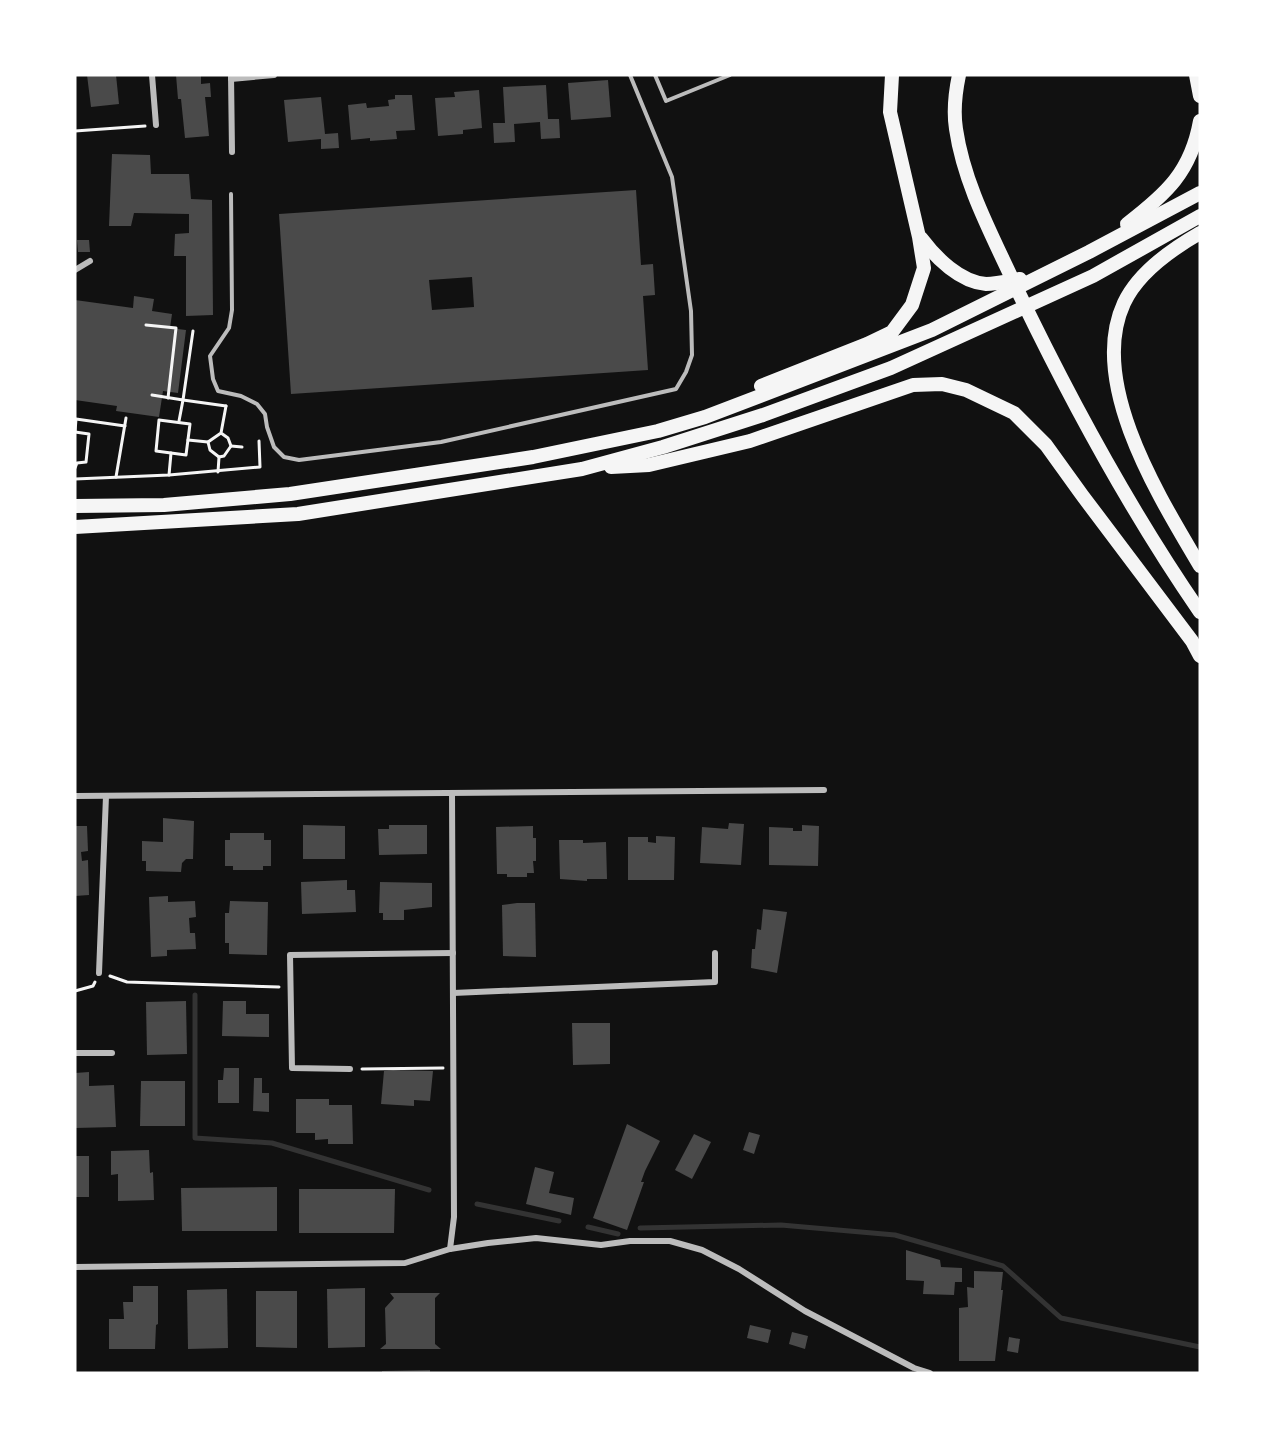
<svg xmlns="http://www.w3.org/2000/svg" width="1275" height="1448" viewBox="0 0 1275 1448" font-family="Overpass,sans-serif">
	<rect width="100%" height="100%" fill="#111"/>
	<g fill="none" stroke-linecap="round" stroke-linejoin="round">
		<g stroke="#333" stroke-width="5">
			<polyline points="195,995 195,1138 272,1143 429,1190"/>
			<polyline points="477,1204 559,1221"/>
			<polyline points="588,1227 618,1234"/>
			<polyline points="640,1228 781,1225 895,1235 1003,1266 1061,1318 1200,1347"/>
		</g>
	</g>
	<g fill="#4a4a4a" fill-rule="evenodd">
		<polygon points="87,75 116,75 119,104 91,107"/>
		<polygon points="176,75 201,75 201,84 210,83 211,97 205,97 209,136 185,138 181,99 178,99"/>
		<polygon points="608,80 611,117 571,120 568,83"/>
		<polygon points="546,85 548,119 559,119 560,138 541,139 540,122 514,124 515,142 494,143 493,123 505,123 503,87"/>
		<polygon points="479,90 482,128 463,130 463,134 438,136 435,98 455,97 454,92"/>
		<polygon points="395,95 412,95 415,130 396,131 397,139 370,141 370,138 351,140 348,105 366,103 367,108 389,106 388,100 395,99"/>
		<polygon points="321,97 325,134 338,133 339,148 321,149 321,139 288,142 284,100"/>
		<polygon points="112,154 150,155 151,174 189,174 191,199 212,200 213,315 186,316 186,256 174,256 175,234 189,233 189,214 134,213 131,226 109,226"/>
		<path d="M636 190 641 265 653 264 655 295 643 296 648 370 291 394 279 214ZM472 277 474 307 432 310 429 280Z"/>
		<polygon points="77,240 89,240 90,252 78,252"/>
		<polygon points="134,296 154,299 152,311 172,314 170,328 186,330 178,393 163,391 159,417 116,411 117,406 75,400 75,300 133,308"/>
		<polygon points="163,818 194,821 193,859 186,859 182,863 181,872 146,871 146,861 142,861 142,841 163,842"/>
		<polygon points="729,823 744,824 741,865 700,863 702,827 728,829"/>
		<polygon points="303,825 345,826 345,859 303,859"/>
		<polygon points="389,825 427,825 427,854 379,855 378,829 389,829"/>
		<polygon points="802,825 819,826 818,866 769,865 769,827 793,828 793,831 802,831"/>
		<polygon points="75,826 87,826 88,851 81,852 82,861 88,860 89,895 75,896"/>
		<polygon points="533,826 533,838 536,838 536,861 533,861 534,873 527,873 527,877 507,877 507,874 497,874 496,827"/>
		<polygon points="230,833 264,833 264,840 271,840 271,866 263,866 263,870 233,870 233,866 225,866 225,840 230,840"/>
		<polygon points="656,836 675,837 674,880 628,880 628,837 648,837 648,842 656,843"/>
		<polygon points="559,840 583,840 583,843 606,842 607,879 587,879 587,881 560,879"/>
		<polygon points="347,880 347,890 355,890 356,912 302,914 301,882"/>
		<polygon points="380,882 432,883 432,907 404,910 404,920 383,920 383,913 379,913"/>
		<polygon points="168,896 168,902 195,901 196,917 189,918 190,933 195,933 196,949 167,950 167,956 151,957 149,897"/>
		<polygon points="230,901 268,902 267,955 229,954 229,943 225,943 225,913 229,913"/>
		<polygon points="517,903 535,903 536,957 503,956 502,905"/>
		<polygon points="763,909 787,912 777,973 751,968 752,949 755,949 757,929 761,930"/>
		<polygon points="186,1001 187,1054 147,1055 146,1002"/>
		<polygon points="223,1001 246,1001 246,1014 269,1014 269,1037 222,1036"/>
		<polygon points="572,1023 610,1023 610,1064 573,1065"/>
		<polygon points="224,1068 239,1068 239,1103 218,1103 218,1080 223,1080"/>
		<polygon points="393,1070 433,1071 430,1101 414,1100 414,1106 381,1104 384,1071"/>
		<polygon points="89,1072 89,1086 114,1085 116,1127 75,1128 75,1073"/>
		<polygon points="254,1078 262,1078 262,1093 269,1093 269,1112 253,1111"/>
		<polygon points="141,1081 185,1081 185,1126 140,1126"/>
		<polygon points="296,1099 329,1099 329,1105 352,1105 353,1144 328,1144 328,1139 315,1140 315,1133 296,1133"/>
		<polygon points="627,1124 660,1141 645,1171 641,1182 644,1182 627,1230 593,1218"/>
		<polygon points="749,1132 760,1135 754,1154 743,1150"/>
		<polygon points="694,1134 711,1142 692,1179 675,1170"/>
		<polygon points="149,1150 150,1173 153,1172 154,1200 118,1201 118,1174 111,1175 111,1151"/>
		<rect x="75" y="1156" width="14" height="41"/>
		<polygon points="535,1167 554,1172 549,1193 574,1198 571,1215 526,1204"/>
		<polygon points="277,1187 277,1231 182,1231 181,1188"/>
		<polygon points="299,1189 395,1189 394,1233 299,1233"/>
		<polygon points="906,1250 940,1260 941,1267 962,1268 962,1282 955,1282 954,1295 923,1294 924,1281 906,1280"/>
		<polygon points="974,1271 1003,1272 1001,1290 1003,1290 995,1361 959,1361 959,1308 968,1307 967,1287 974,1288"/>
		<polygon points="133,1286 158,1286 158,1324 156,1325 155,1349 109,1349 109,1319 124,1319 123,1302 133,1302"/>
		<polygon points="365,1288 365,1347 328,1348 327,1289"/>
		<polygon points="227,1289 228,1348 188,1349 187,1290"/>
		<polygon points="256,1291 297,1291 297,1348 256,1347"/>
		<polygon points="390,1293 440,1293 435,1298 435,1344 441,1349 380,1349 386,1344 385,1308 394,1298"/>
		<polygon points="750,1325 771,1330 768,1343 747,1338"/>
		<polygon points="792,1332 808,1336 805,1349 789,1344"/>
		<polygon points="1009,1337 1020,1339 1018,1353 1007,1351"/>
		<polygon points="430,1370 430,1373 382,1373 382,1371"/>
	</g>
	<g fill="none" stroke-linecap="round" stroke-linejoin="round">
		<g stroke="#f5f5f5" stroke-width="3">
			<polyline points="75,131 145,126"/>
			<polyline points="146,325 176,328 168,398"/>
			<polyline points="152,395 183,400 193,331"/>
			<polygon points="159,420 190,424 186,455 156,451"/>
			<polyline points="179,421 183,400 226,406"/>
			<polyline points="75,432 76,419 125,426"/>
			<polyline points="221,433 228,438 231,446 224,456 219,457 210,450 208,442 221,433 226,406"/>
			<polyline points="188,440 208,442"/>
			<polyline points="231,446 242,447"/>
			<polyline points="75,468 77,463 86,462 89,434 75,432"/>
			<polyline points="218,472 219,457"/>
			<polyline points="169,475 171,453"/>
			<polyline points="116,477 126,418"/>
			<polyline points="75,479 169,475 260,467 259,441"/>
			<polyline points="110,976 127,982 279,987"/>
			<polyline points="75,991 93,986 95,982"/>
			<polyline points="362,1069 443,1068"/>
		</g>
		<g stroke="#bcbcbc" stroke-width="4">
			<polyline points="655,75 666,101 730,75"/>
			<polyline points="231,194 232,310 229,328 210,356 213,379 218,391 241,396 257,404 265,414 267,427 274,447 284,457 299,460 441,442 676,389 686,372 692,355 691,311 672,177 630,75"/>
		</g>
		<g stroke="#bcbcbc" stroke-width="6">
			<polyline points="152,75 156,125"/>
			<polyline points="231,75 232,152"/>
			<polyline points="231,79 274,75"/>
			<polyline points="75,270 90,261"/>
			<polyline points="75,796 824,790"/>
			<polyline points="99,973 106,796"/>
			<polyline points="453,993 715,982 715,953"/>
			<polyline points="75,1053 112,1053"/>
			<polyline points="350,1069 292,1068 290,955 453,953"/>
			<polyline points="450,1249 454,1217 452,793"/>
			<polyline points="75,1267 405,1263 450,1249 488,1243 536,1238 601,1245 630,1241 670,1241 702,1250 739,1269 805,1311 914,1368 930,1373"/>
		</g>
		<g stroke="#f5f5f5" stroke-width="14">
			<path d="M959 75C955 94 953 110 956 129 964 184 992 235 1015 285 1069 398 1129 509 1200 612"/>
			<polyline points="1196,75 1200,96"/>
			<path d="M1127 224C1166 194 1191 172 1200 121"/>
			<path d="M1200 233C1172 249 1138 273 1124 303 1087 383 1160 498 1200 566"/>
			<path d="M921 238C936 258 960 282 986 284 997 284 1009 281 1020 279"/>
			<polyline points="761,386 867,344 892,332 912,305 924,268 919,237 890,112 892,75"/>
			<polyline points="611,467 649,465 750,441 913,385 942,384 966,390 1014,413 1046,445 1082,495 1192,641 1200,656"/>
			<polyline points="75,506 164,505 290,494 533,457 658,431 705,417 932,330 1089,252 1200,193"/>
			<polyline points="75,527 298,514 582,469 663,447 763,415 891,368 1093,276 1200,216"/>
		</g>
	</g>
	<rect width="1275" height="1448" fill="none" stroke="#ffffff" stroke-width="153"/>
</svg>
